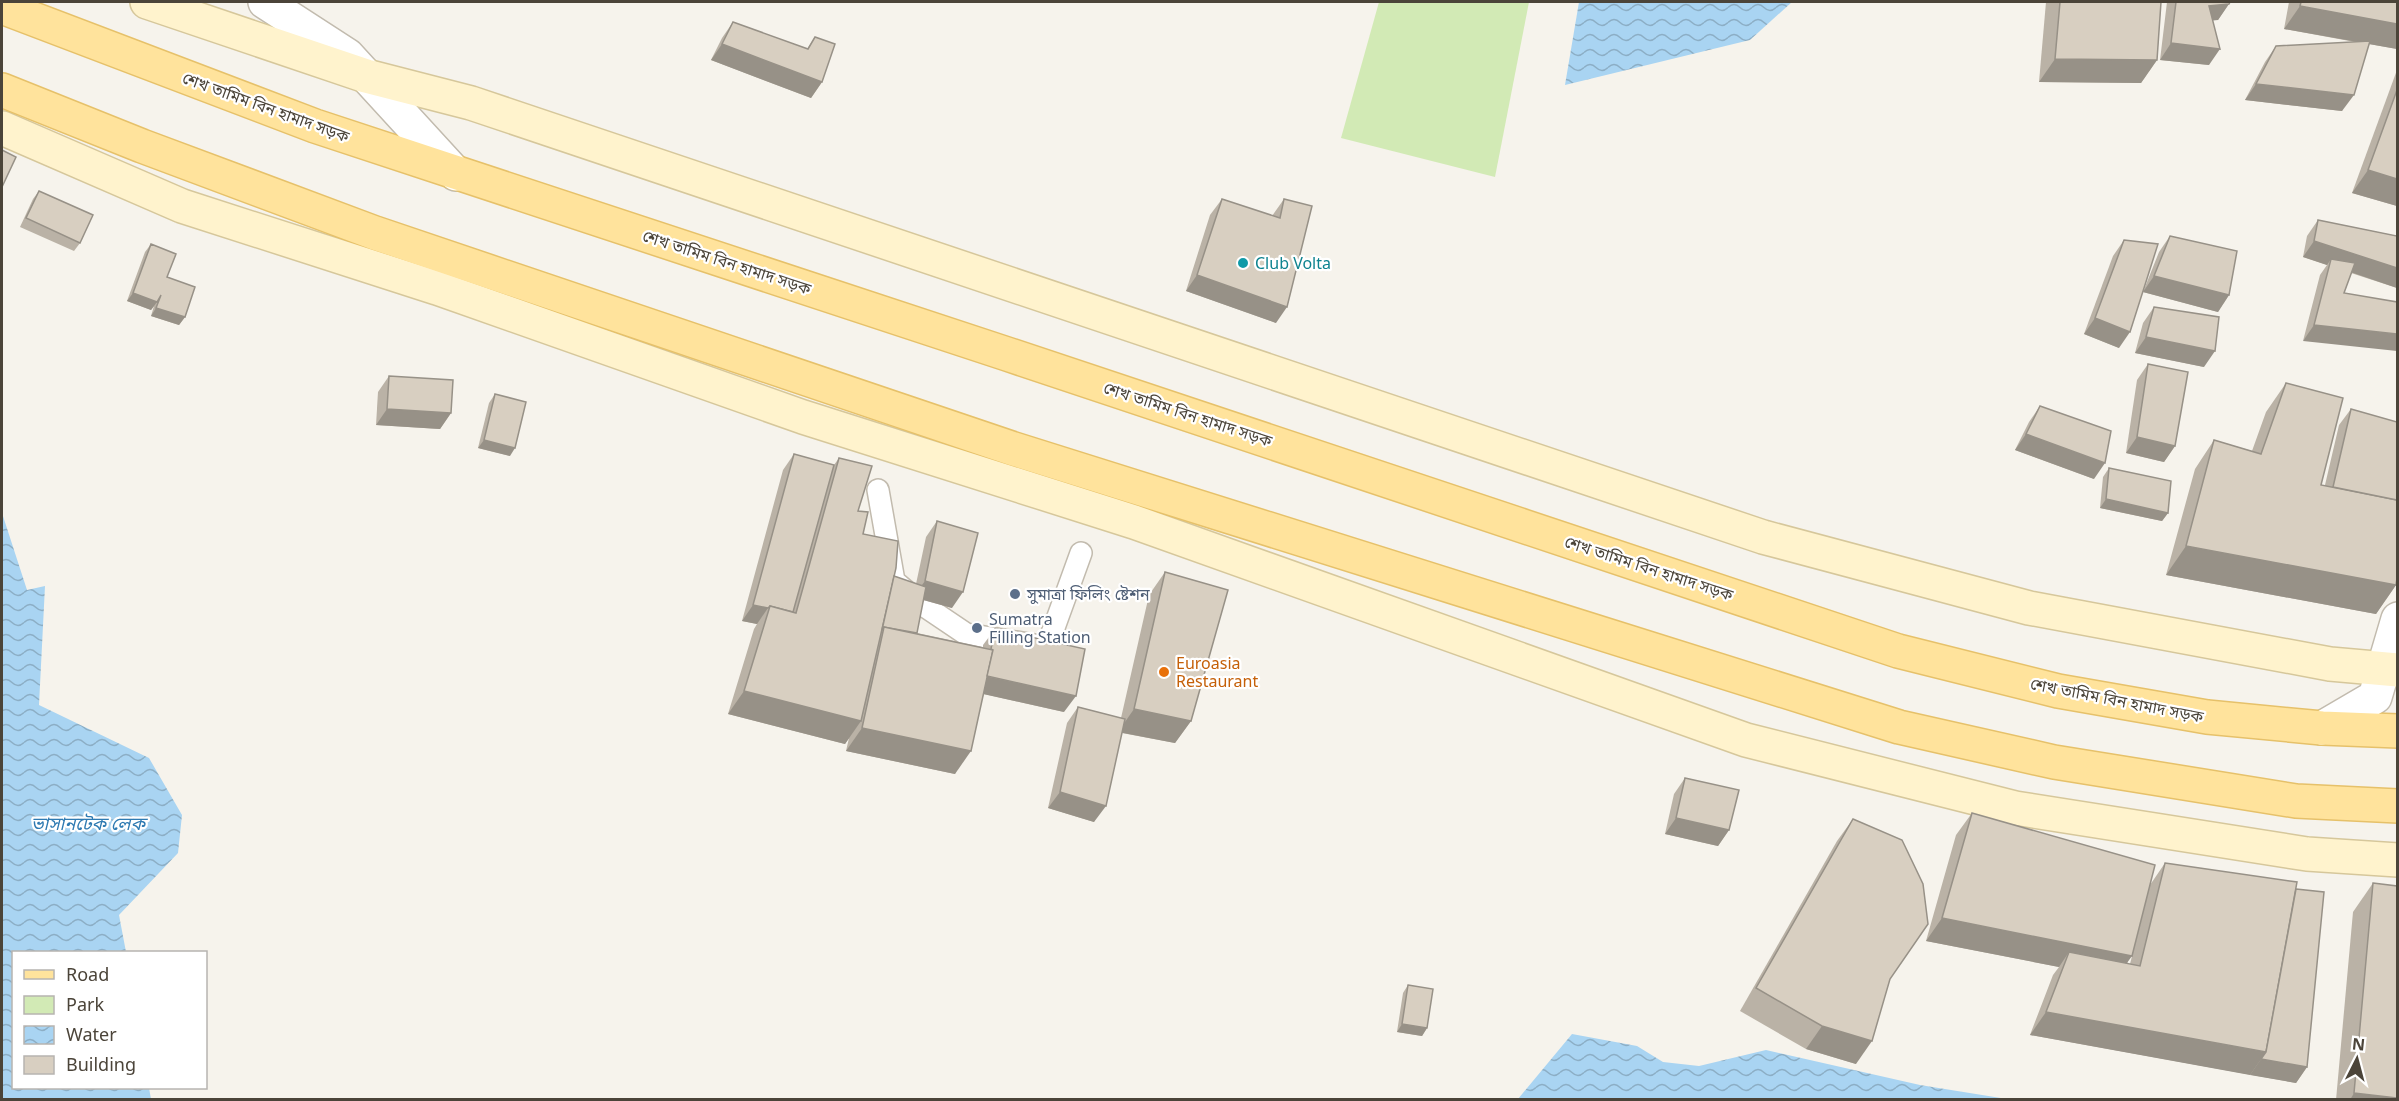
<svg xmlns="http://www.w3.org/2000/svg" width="2399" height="1101" viewBox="0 0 2399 1101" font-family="'Noto Sans','Noto Sans Bengali',sans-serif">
	<defs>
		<pattern id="water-waves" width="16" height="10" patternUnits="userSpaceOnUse" patternTransform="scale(1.5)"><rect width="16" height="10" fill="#a9d4f2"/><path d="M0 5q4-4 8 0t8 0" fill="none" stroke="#8caec5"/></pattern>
	</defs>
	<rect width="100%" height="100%" fill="#f6f3ec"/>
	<polygon fill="#d2eab5" points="1379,2 1529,2 1495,177 1341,138"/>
	<g fill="url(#water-waves)">
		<polygon points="1579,2 1792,2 1750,40 1565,85"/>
		<polygon points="2,513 27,590 45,586 39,705 149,758 182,815 178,853 119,915 126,952 14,952 14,1088 149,1088 151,1099 2,1099"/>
		<polygon points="1572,1034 1637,1046 1663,1062 1699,1066 1766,1050 1920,1085 2007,1099 1518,1099"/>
	</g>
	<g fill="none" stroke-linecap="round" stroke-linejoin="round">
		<g stroke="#c2bbae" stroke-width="24">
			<polyline id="lane" points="878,490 894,581 920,603 966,634 1047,647 1081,553"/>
		</g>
		<g stroke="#c2bbae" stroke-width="36">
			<g id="street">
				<polyline points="265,2 347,55 456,174"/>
				<polyline points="2322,728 2375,697 2398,619"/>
			</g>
		</g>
		<g stroke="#d6c79b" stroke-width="36">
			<g id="secondary">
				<polyline points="147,2 366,76 471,103 1763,537 2029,608 2330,664 2398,670"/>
				<polyline points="2,128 182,206 437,288 803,417 1134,522 1746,740 2015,808 2307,854 2398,860"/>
			</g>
		</g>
		<g stroke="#e6c16a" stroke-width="36">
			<g id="primary">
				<polyline points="2,7 315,126 1007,354 1898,651 2058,691 2207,717 2322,728 2398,731"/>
				<polyline points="2,90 142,146 375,233 1014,449 1899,727 2054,762 2296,801 2398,806"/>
			</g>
		</g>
		<use href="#lane" stroke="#fff" stroke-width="21"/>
		<use href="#street" stroke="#fff" stroke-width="33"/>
		<use href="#secondary" stroke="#fff3cd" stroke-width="33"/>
		<use href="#primary" stroke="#ffe39c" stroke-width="33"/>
	</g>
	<g fill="#bab2a6" fill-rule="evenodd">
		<polygon points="2046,2 2161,2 2157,60 2141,83 2039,82"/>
		<polygon points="2167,2 2230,2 2218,20 2213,20 2209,65 2160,60"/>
		<polygon points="2289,2 2397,2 2397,49 2369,44 2342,111 2245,100 2265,62 2276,46 2355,42 2284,29"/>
		<polygon points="733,22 807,49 815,37 822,82 811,98 711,60 722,38"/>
		<polygon points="2397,70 2397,206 2352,193"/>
		<polygon points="39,191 80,243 74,251 20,227 33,199"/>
		<polygon points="1222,199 1272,216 1284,199 1276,323 1186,291 1210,215"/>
		<polygon points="2318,220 2397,236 2397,288 2351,273 2344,293 2303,341 2320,275 2327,265 2303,257 2307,236"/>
		<polygon points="2170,236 2229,295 2218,312 2143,292 2159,252"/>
		<polygon points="2124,240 2119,348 2084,334 2113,256"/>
		<polygon points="151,244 185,317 179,325 151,316 154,306 151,310 127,301 145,252"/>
		<polygon points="2154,307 2204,367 2135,353 2143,323"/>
		<polygon points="2148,364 2175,446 2164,462 2126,453 2137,380"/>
		<polygon points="389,376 451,413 440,429 376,425 378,392"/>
		<polygon points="2286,383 2321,485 2325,485 2339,425 2351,409 2396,585 2376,614 2166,575 2195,469 2214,440 2252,451 2266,412"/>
		<polygon points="495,394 510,456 478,448 489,403"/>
		<polygon points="2040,406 2094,479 2015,450 2029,422"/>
		<polygon points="794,454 834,465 839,458 858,511 863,534 894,576 916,584 926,537 937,521 952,608 923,600 917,633 983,647 983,645 995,629 1064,712 984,694 955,774 846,751 849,738 845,744 728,714 754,629 757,624 742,621 783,470"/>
		<polygon points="2109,468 2168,513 2162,521 2100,508 2103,477"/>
		<polygon points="1165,572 1191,721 1175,743 1122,733 1094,822 1048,808 1067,723 1078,707 1121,718 1149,595"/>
		<polygon points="1685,778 1729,830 1718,846 1665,834 1674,794"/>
		<path d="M1972 813 2150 885 2165 863 2296 889 2307 1067 2296 1083 2030 1035 2053 975 2059 967 1926 941 1956 835ZM2141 921 2130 964H2127Z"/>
		<polygon points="1853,819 1856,1064 1806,1049 1740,1011 1837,841"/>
		<polygon points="2373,883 2397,1100 2336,1100 2353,912"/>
		<polygon points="1408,985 1427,1028 1422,1036 1397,1032 1403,993"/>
	</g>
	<g fill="#979187">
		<polygon points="2229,4 2218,20 2198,22 2209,6"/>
		<polygon points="2300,6 2397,24 2397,49 2284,29"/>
		<polygon points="2171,43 2220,49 2209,65 2160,60"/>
		<polygon points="722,44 822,82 811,98 711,60"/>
		<polygon points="2055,59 2157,60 2141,83 2039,82"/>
		<polygon points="2256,84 2354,95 2342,111 2245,100"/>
		<polygon points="2368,170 2397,179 2397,206 2352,193"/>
		<polygon points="2314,241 2397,268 2397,288 2330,265 2331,259 2327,265 2303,257"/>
		<polygon points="1197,275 1287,307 1276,323 1186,291"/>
		<polygon points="2154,276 2229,295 2218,312 2143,292"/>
		<polygon points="133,293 157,302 151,310 127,301"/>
		<polygon points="156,308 185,317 179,325 151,316"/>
		<polygon points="2095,318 2130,332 2119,348 2084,334"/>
		<polygon points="2314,325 2397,334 2397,351 2303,341"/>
		<polygon points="2146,337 2215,351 2204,367 2135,353"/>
		<polygon points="387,409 451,413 440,429 376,425"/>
		<polygon points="2026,434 2105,463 2094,479 2015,450"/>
		<polygon points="2137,437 2175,446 2164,462 2126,453"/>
		<polygon points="484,440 515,448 510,456 478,448"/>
		<polygon points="2106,499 2168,513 2162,521 2100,508"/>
		<polygon points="2186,546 2396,585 2376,614 2166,575"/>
		<polygon points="925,581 963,592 952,608 913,597"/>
		<polygon points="753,605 768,608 757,624 742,621"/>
		<polygon points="985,676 1076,696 1064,712 974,692"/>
		<polygon points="744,691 861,721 845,744 728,714"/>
		<polygon points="1134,709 1191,721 1175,743 1118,732"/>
		<polygon points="862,728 971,751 955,774 846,751"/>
		<polygon points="1060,792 1106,806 1094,822 1048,808"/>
		<polygon points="1676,818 1729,830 1718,846 1665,834"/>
		<polygon points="1942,918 2132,956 2116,978 2069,952 2059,967 1926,941"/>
		<polygon points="2046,1012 2266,1052 2250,1075 2030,1035"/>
		<polygon points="1402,1024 1427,1028 1422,1036 1397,1032"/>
		<polygon points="1822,1026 1872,1041 1856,1064 1806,1049"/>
		<polygon points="2261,1059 2307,1067 2296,1083 2250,1075"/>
		<polygon points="2354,1093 2397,1098 2397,1100 2350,1100"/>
	</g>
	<g fill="#d8cfc1" stroke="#979187" stroke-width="1.5">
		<polygon points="2060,2 2161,2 2157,60 2055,59"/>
		<polygon points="2176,2 2230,2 2229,4 2209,6 2220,49 2171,43"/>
		<polygon points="2301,2 2397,2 2397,24 2300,6"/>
		<polygon points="733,22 808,49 815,37 835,44 822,82 722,44"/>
		<polygon points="2370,41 2354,95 2256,84 2276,46"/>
		<polygon points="2397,90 2397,179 2368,170"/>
		<polygon points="2,150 16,157 2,187"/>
		<polygon points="39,191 93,215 80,243 26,218"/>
		<polygon points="1222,199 1280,218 1284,199 1312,206 1287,307 1197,275"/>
		<polygon points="2318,220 2397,236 2397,268 2314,241"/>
		<polygon points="2170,236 2237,251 2229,295 2154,276"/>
		<polygon points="2124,240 2158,244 2130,332 2095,318"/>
		<polygon points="151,244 176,254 167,277 195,287 185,317 156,308 161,295 157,302 133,293"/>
		<polygon points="2331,259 2355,263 2344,293 2397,302 2397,334 2314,325"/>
		<polygon points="2154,307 2219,317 2215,351 2146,337"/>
		<polygon points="2148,364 2188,372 2175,446 2137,437"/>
		<polygon points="389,376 453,380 451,413 387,409"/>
		<polygon points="2286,383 2343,398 2321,485 2397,500 2397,578 2396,585 2186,546 2214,440 2261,454"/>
		<polygon points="495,394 526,402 515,448 484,440"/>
		<polygon points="2040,406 2111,431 2105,463 2026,434"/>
		<polygon points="2351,409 2397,422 2397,500 2333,487"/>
		<polygon points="794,454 834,465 793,612 770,606 768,608 753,605"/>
		<polygon points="839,458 872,466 858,511 868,512 863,534 898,541 896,568 861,721 744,691 770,606 796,613"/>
		<polygon points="2109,468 2171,481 2168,513 2106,499"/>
		<polygon points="937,521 978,533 963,592 925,581"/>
		<polygon points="1165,572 1228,590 1191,721 1134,709"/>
		<polygon points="894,576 926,587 917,633 884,627 882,630"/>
		<polygon points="884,627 993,650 971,751 862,728"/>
		<polygon points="995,629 1085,649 1076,696 987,676 993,650 991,649"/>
		<polygon points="1078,707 1125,719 1106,806 1060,792"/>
		<polygon points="1685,778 1739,790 1729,830 1676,818"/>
		<polygon points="1972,813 2155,865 2132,956 1942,918"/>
		<polygon points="1853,819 1902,840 1923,884 1928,924 1890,979 1872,1041 1822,1026 1756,988"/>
		<polygon points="2165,863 2297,882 2266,1052 2046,1012 2069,952 2140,966"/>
		<polygon points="2373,883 2397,886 2397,1098 2354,1093"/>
		<polygon points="2296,889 2324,892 2307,1067 2261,1059 2266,1052"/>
		<polygon points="1408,985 1433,989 1427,1028 1402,1024"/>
	</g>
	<circle fill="#0f9aa8" stroke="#fff" stroke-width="2" cx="1243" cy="263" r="6"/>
	<g fill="#5c6f8a" stroke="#fff" stroke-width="2">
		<circle cx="1015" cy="594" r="6"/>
		<circle cx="977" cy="628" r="6"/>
	</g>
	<circle fill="#e8710a" stroke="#fff" stroke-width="2" cx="1164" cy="672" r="6"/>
	<g text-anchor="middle" stroke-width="4.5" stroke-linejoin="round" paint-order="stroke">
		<g font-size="16" fill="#4b4439" stroke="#fff">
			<text transform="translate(266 107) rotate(20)" y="6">শেখ তামিম বিন হামাদ সড়ক</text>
			<text transform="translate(727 262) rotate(18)" y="6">শেখ তামিম বিন হামাদ সড়ক</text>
			<text transform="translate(1188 414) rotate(18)" y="6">শেখ তামিম বিন হামাদ সড়ক</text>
			<text transform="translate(1649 568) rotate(18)" y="6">শেখ তামিম বিন হামাদ সড়ক</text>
			<text transform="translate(2117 700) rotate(11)" y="6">শেখ তামিম বিন হামাদ সড়ক</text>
		</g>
		<g font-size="16" fill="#0d838f" stroke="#fff" text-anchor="start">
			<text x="1255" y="269">Club Volta</text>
		</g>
		<g font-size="16" fill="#4e5e75" stroke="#fff" text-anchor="start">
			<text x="1027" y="600">সুমাত্রা ফিলিং ষ্টেশন</text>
			<text x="989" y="625">Sumatra<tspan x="989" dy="18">Filling Station</tspan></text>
		</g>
		<g font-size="16" fill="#c56008" stroke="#fff" text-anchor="start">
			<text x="1176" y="669">Euroasia<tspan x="1176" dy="18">Restaurant</tspan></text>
		</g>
		<g font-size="18" font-style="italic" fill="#2e7ab2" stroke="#fff">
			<text x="88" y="830">ভাসানটেক লেক</text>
		</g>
	</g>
	<rect width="2399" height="1101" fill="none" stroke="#4b4439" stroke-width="6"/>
	<rect x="12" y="951" width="195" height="138" fill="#ffffff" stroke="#b7b4b0" stroke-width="1.5"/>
	<rect x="24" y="970" width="30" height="9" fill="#ffe39c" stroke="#b7b4b0" stroke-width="1.5"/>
	<text x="66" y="981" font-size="18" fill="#4b4439">Road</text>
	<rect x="24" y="996" width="30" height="18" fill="#d2eab5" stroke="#b7b4b0" stroke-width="1.5"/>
	<text x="66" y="1011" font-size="18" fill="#4b4439">Park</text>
	<rect x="24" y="1026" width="30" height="18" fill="url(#water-waves)" stroke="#b7b4b0" stroke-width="1.5"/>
	<text x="66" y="1041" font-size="18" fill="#4b4439">Water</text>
	<rect x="24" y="1056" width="30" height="18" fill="#d8cfc1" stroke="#b7b4b0" stroke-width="1.5"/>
	<text x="66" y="1071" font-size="18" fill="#4b4439">Building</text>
	<g transform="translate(2357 1059) rotate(6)" stroke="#ffffff" stroke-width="4.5" paint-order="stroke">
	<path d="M0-4.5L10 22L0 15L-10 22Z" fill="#4b4439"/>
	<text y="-9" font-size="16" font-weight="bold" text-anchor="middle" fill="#4b4439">N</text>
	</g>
</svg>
